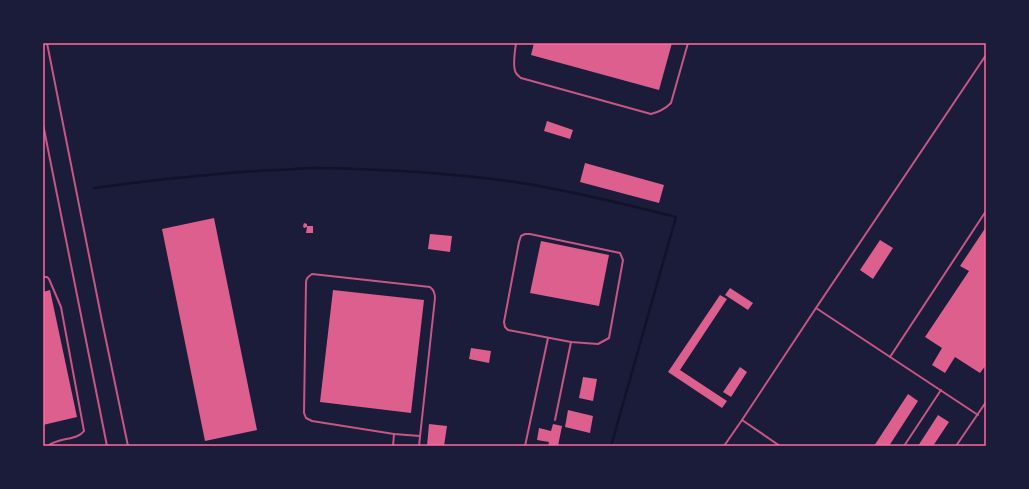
<svg xmlns="http://www.w3.org/2000/svg" width="1029" height="489" viewBox="0 0 1029 489" font-family="Poppins,sans-serif">
	<rect width="100%" height="100%" fill="#1b1b3a"/>
	<g fill="none" stroke-linecap="round" stroke-linejoin="round">
		<path stroke="#12122b" stroke-width="2.5" d="M94 188C154 180 214 173 274 170 288 170 301 168 314 168 387 169 461 173 534 185 582 194 629 205 676 217L611 446"/>
	</g>
	<g fill="#dd5f8e">
		<polygon points="534,43 672,43 659,90 531,55"/>
		<polygon points="547,121 573,130 570,139 544,131"/>
		<polygon points="585,163 664,185 659,203 580,182"/>
		<polygon points="214,218 257,430 205,441 162,229"/>
		<polygon points="304,223 307,224 307,226 313,226 313,233 306,233 307,227 304,228 303,226"/>
		<polygon points="986,227 986,365 980,373 955,357 945,373 932,365 942,348 925,337 969,271 960,266"/>
		<polygon points="430,234 452,236 450,252 428,249"/>
		<polygon points="880,240 893,248 873,279 860,270"/>
		<polygon points="541,241 609,255 599,306 530,293"/>
		<polygon points="730,288 753,303 748,310 725,295"/>
		<polygon points="50,290 77,417 43,425 43,292"/>
		<polygon points="333,290 424,300 411,413 320,402"/>
		<polygon points="720,295 727,299 680,370 727,401 722,408 668,372"/>
		<polygon points="471,348 491,351 489,363 469,359"/>
		<polygon points="740,367 747,372 731,397 723,392"/>
		<polygon points="583,377 597,379 593,401 579,398"/>
		<polygon points="908,394 918,401 889,446 874,446"/>
		<polygon points="568,410 593,416 590,433 565,427"/>
		<polygon points="938,415 949,422 933,446 918,446"/>
		<polygon points="429,424 447,426 444,446 427,446"/>
		<polygon points="553,424 562,426 558,446 548,446 549,442 537,440 539,428 551,431"/>
	</g>
	<g fill="none" stroke-linecap="round" stroke-linejoin="round">
		<g stroke="#c65784" stroke-width="2">
			<polyline points="47,43 102,321 128,446"/>
			<path d="M516 43C515 51 512 67 516 73 517 75 520 77 521 78L651 114C659 112 665 109 671 103L688 43"/>
			<polyline points="43,124 107,446"/>
			<polygon points="525,234 530,234 620,253 623,260 609,338 598,344 571,342 508,330 505,327 504,322 519,242 521,236"/>
			<path d="M43 277H47L49 279 61 307 84 431C77 441 58 437 48 446"/>
			<polyline points="816,308 978,415"/>
			<polyline points="890,357 986,211"/>
			<polyline points="555,420 571,342"/>
			<polyline points="742,420 780,446"/>
			<polyline points="393,446 394,434"/>
			<path d="M419 446 435 298C435 293 434 290 430 287L312 274C308 277 306 278 306 283L304 413 306 418 312 421 394 434 420 436"/>
			<polyline points="525,446 548,338"/>
			<polyline points="724,446 742,420 816,308 986,55"/>
			<polyline points="904,446 941,390"/>
			<polyline points="956,446 986,402"/>
		</g>
	</g>
	<rect width="1029" height="489" fill="none" stroke="#1b1b3a" stroke-width="88"/>
	<rect x="44" y="44" width="941" height="401" fill="none" stroke="#ff6b9d" stroke-width="1.5"/>
</svg>
